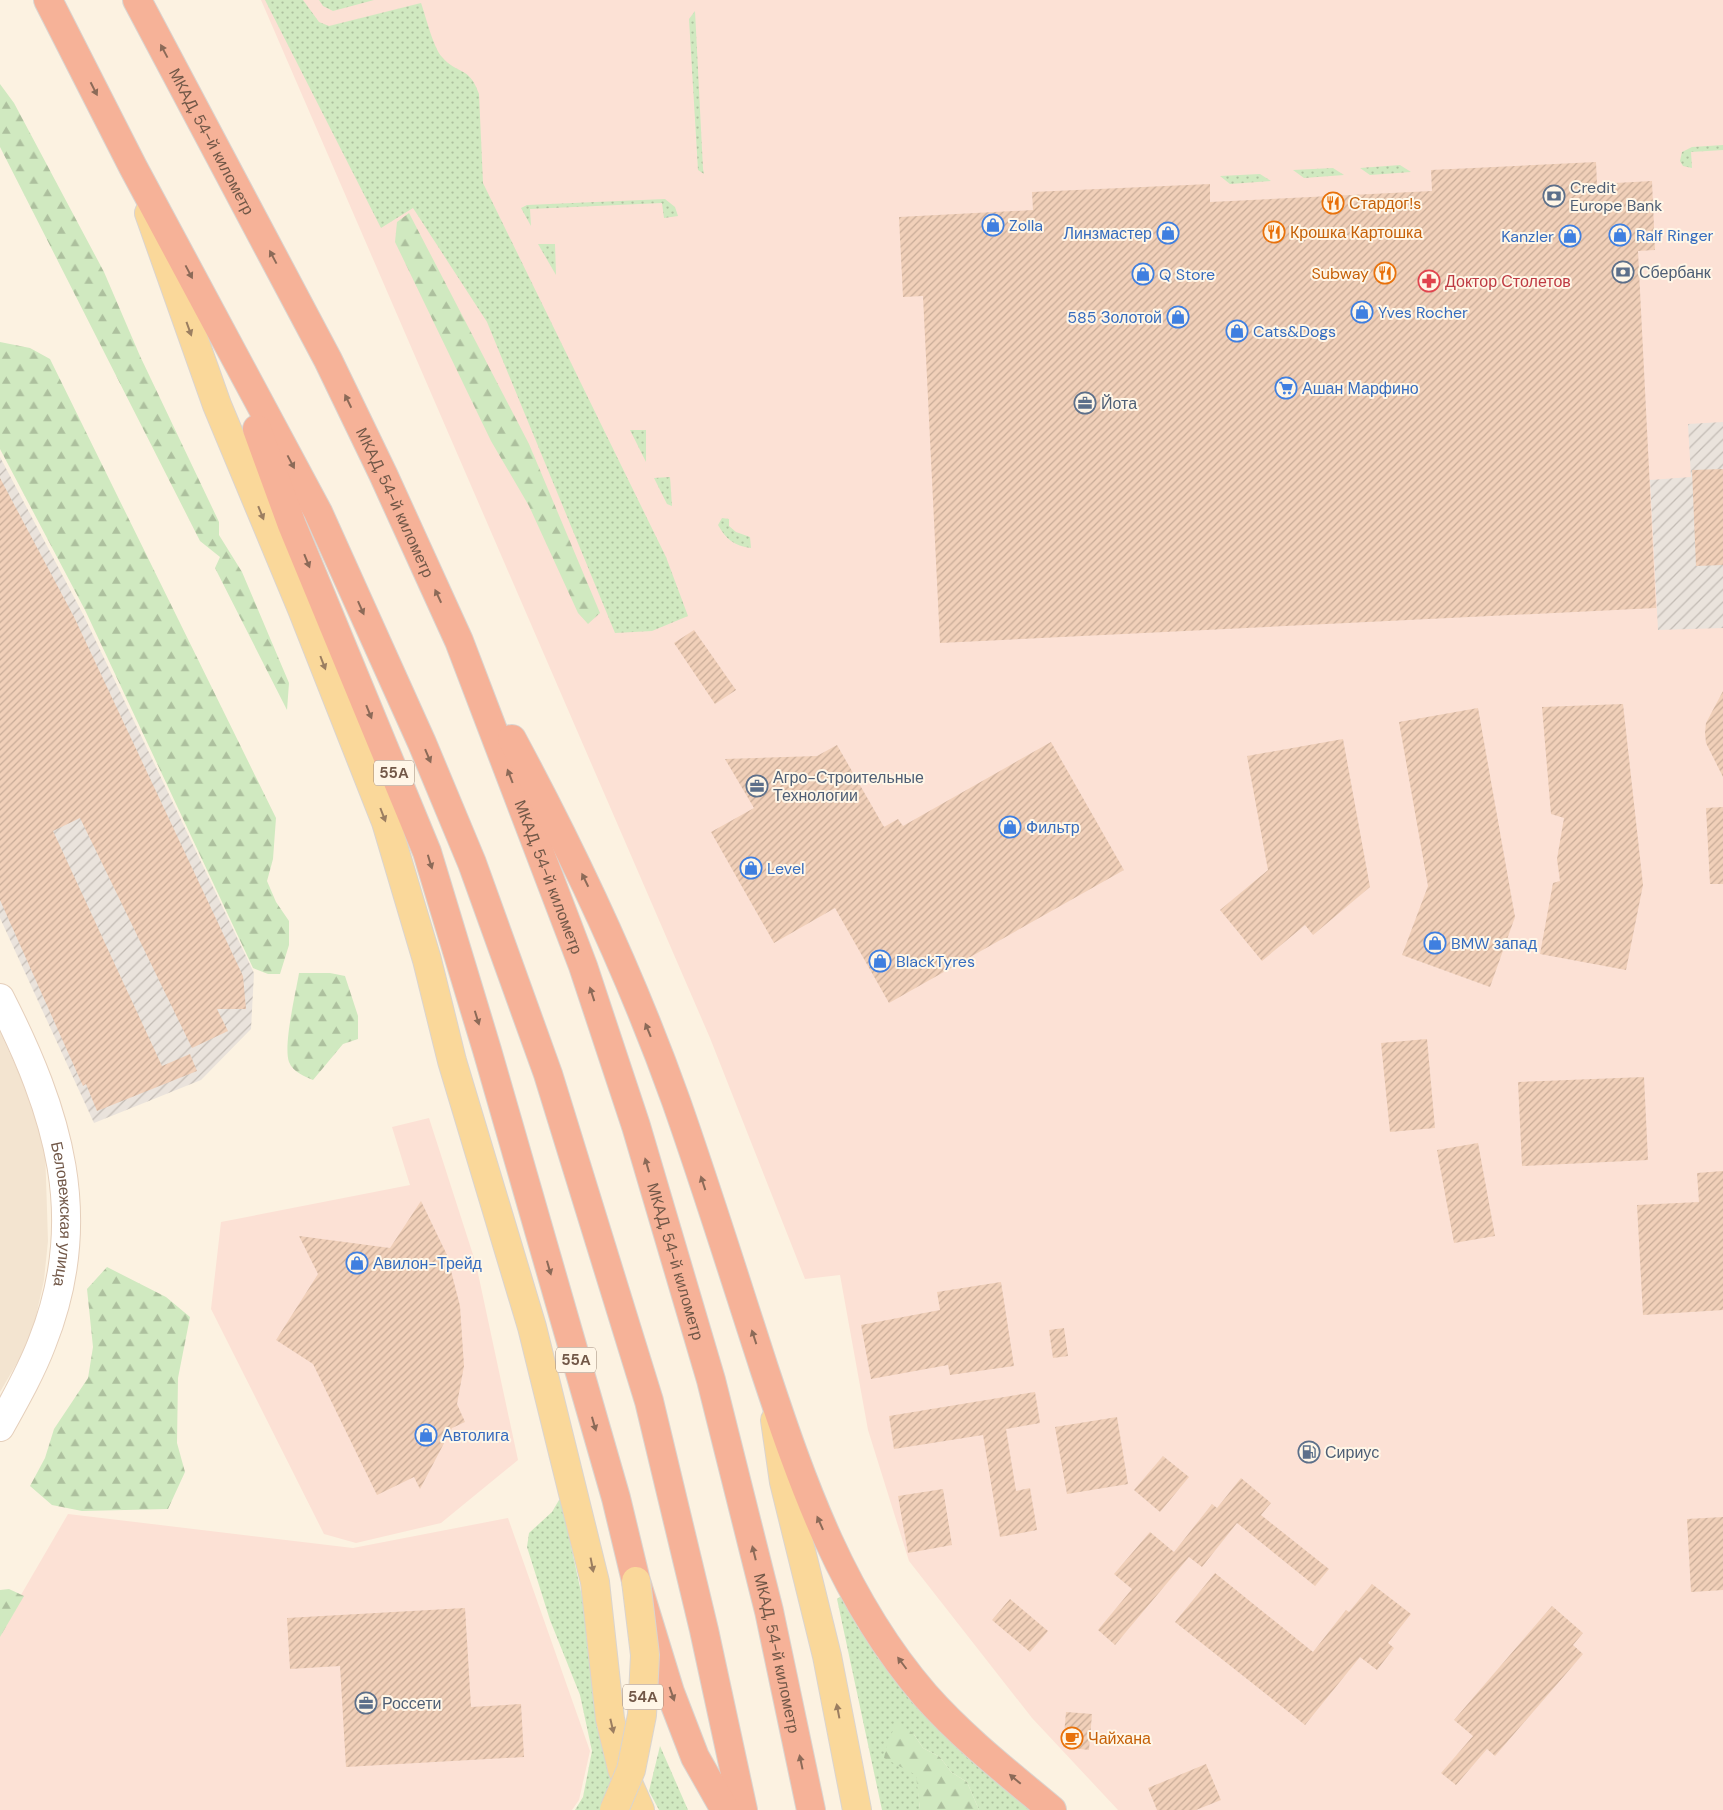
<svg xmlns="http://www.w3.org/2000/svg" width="1723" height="1810" viewBox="0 0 1723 1810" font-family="'DM Sans',sans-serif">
	<defs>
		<pattern id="industrial-furrows" width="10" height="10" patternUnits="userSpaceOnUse" patternTransform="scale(1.25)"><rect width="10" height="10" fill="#eae3dc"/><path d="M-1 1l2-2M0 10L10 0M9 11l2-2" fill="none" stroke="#c2bbb4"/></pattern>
		<pattern id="grass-dots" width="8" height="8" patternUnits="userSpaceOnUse" patternTransform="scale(1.25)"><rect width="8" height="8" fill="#d0e9c0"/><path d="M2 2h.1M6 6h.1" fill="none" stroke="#adc09e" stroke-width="1.8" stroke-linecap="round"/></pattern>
		<pattern id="forest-firs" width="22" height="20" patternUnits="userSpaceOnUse" patternTransform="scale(1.25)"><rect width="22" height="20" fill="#d0e9c0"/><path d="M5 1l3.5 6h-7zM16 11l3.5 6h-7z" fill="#adc09e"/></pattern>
		<pattern id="building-hatch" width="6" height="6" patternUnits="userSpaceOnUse" patternTransform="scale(1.25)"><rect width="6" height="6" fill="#f1d0b9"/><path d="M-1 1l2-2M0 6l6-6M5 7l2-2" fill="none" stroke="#c8ac98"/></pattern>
	</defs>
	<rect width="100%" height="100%" fill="#fcf2e1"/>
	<polygon fill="#f3e4d0" points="0,1032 31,1100 45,1147 48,1241 44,1280 31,1339 0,1392"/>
	<g fill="#fce1d5">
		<polygon points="261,0 1723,0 1723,1810 1118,1810 1032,1718 909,1561 868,1430 840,1275 805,1279 710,1038"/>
		<polygon points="429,1118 476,1264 518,1460 441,1523 356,1543 324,1534 211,1309 221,1222 410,1185 392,1127"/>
		<polygon points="68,1514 353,1548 508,1518 590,1751 579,1800 572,1810 0,1810 0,1631"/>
	</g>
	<g fill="url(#industrial-furrows)">
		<polygon points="1723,422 1723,628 1658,630 1650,480 1691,477 1688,424"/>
		<polygon points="0,457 84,616 254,973 251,1029 201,1080 94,1123 0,918"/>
	</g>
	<g fill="url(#grass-dots)">
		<path d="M265 0H303L319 22 329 26 421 3C426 17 433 47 442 57 457 75 469 65 479 94L483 183 666 557 688 616 652 631 615 633 487 322 413 208 381 228Z"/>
		<polygon points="319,0 374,0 333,11 323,6"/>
		<polygon points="695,11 703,169 704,174 698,170 689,19"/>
		<polygon points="1723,145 1723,150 1691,152 1692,168 1683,166 1680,161 1682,152 1692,147"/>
		<polygon points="1400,165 1411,172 1370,175 1360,168"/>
		<polygon points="1333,168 1344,175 1304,178 1293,170"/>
		<polygon points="1260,174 1271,181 1230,184 1220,176"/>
		<polygon points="665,199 675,207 678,216 664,218 662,203 530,209 531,226 521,208 527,205"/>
		<polygon points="538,244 555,244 556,275"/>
		<polygon points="630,430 646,430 646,462"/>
		<polygon points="670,477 672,506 667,504 654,478"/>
		<path d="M722 518 729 519V526L736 532 750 537 751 548C734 546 726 539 718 525Z"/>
		<polygon points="559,1500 561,1500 583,1601 600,1739 611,1777 610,1788 602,1810 575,1810 583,1797 592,1751 580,1695 550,1620 527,1547 529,1533 552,1512"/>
		<polygon points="844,1594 1036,1810 979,1810 967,1782 951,1772 940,1757 923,1748 913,1733 920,1810 882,1810 837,1599"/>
		<polygon points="660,1746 688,1810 659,1810 649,1791"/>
	</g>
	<g fill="url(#forest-firs)">
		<polygon points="0,84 14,103 104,272 140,356 219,522 219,535 242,572 289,683 287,710 215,568 220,557 200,541 0,147"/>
		<polygon points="409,213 529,444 600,613 588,624 578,613 529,506 491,441 395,242 397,222"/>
		<polygon points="0,342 30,348 50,359 276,818 273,859 267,881 276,902 289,921 289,945 280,974 268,974 253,968 85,610 0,449"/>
		<path d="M299 973H330L345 976 358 1016V1039L343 1044 313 1080C304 1076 293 1072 289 1062 283 1045 296 992 299 973Z"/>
		<polygon points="107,1267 166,1297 190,1317 178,1378 177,1443 185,1472 168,1509 82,1511 52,1505 30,1486 45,1458 54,1429 88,1378 93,1347 87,1289"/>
		<polygon points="9,1589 24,1596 0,1637 0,1590"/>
		<polygon points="898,1723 913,1733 923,1748 940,1757 951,1772 967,1782 979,1810 920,1810 916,1775 884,1758 888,1739"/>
	</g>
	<g fill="url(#building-hatch)">
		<polygon points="1596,162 1597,184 1652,181 1655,250 1638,251 1656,608 940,643 923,296 903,297 899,217 1033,210 1032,192 1210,184 1210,202 1432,191 1431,170"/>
		<polygon points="1723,469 1723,565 1696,566 1692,470"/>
		<polygon points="0,478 74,617 243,976 246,1009 217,1009 228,1031 192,1048 80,818 53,831 162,1066 190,1054 197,1071 97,1111 86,1084 83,1086 0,900"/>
		<polygon points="694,630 736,690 715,704 674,643"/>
		<polygon points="1723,691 1723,777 1706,743 1705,733 1706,723"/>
		<polygon points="1623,704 1643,885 1626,970 1540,954 1553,883 1560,881 1557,859 1564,818 1551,814 1542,707"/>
		<polygon points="1478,708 1515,917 1490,987 1402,955 1428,886 1399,722"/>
		<polygon points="1343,739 1370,887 1313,935 1305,925 1262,961 1220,910 1268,870 1247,756"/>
		<polygon points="1051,742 1124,870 889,1003 835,908 774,943 711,832 754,808 725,759 817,756 837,745 884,827 898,819 903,826"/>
		<polygon points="1723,807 1723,884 1710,884 1706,808"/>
		<polygon points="1427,1039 1435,1128 1390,1132 1381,1043"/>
		<polygon points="1644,1077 1648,1160 1522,1166 1518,1082"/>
		<polygon points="1478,1143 1495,1236 1454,1243 1437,1150"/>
		<polygon points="1723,1171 1723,1310 1643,1315 1637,1205 1699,1202 1697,1173"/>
		<polygon points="421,1201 447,1255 460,1306 464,1366 457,1404 465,1422 452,1428 420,1489 414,1477 377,1495 313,1364 276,1340 318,1274 299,1236 390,1248"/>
		<polygon points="1001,1282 1014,1366 950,1375 948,1365 871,1379 861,1325 940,1310 937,1292"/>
		<polygon points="1064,1328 1068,1356 1053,1358 1049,1330"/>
		<polygon points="1035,1392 1040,1423 1006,1429 1016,1491 1030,1488 1037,1530 1000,1537 983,1435 894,1449 889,1416"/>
		<polygon points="1117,1417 1128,1484 1067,1494 1055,1427"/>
		<polygon points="1163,1456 1189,1477 1160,1512 1134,1490"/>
		<polygon points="1241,1478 1271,1503 1261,1515 1329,1569 1315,1586 1237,1523 1202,1567 1189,1557 1115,1645 1098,1630 1132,1589 1114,1574 1150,1532 1174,1552 1212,1504 1217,1508"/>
		<polygon points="943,1489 952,1545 908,1553 898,1496"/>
		<polygon points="1723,1517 1723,1590 1691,1592 1687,1519"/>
		<polygon points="1215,1573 1313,1652 1346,1610 1349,1612 1372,1584 1411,1614 1388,1643 1394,1648 1377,1670 1360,1657 1305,1725 1175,1622"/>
		<polygon points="1010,1599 1048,1631 1030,1652 992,1620"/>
		<polygon points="1552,1606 1583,1633 1573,1645 1583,1654 1495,1756 1487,1749 1456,1785 1441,1773 1473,1736 1454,1720"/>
		<polygon points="465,1608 471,1707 521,1704 524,1757 346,1767 340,1666 290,1669 287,1618"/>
		<polygon points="1066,1712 1092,1714 1089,1750 1063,1747"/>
		<polygon points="1206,1764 1221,1800 1196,1810 1157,1810 1148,1788"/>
	</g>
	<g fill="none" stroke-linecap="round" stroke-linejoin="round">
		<g stroke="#e5cfbb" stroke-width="30">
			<g id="secondary">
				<path id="s1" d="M0 998C58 1112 92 1218 42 1343 31 1372 15 1400 0 1427"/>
			</g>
		</g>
		<g stroke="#dad4cf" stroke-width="30">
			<g id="primary">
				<polyline points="149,213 217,405 302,609 386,822 427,960 452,1061 532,1327 595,1582 610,1719 622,1769 640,1810"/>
				<polyline points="775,1420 784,1482 827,1656 857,1810"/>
			</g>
		</g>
		<g stroke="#dad4cf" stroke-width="30">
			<g id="highway">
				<polyline points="48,0 133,167 318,512 422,743 472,863 548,1074 649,1401 704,1630 743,1810"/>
				<path id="s2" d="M137 0 328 360 383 474 459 641 583 966 636 1126 711 1380 769 1611 811 1810"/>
				<polyline points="257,429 292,525 427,852 487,1050 616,1498 636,1581 670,1692 695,1757 725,1810"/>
				<path d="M512 739C575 856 631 975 676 1101 707 1189 735 1279 764 1368 803 1486 843 1600 925 1695 963 1738 1009 1774 1052 1810"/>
			</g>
		</g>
		<use href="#secondary" stroke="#fff" stroke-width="28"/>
		<use href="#primary" stroke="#fad89a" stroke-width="28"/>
		<use href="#highway" stroke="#f6b298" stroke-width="28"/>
		<g stroke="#dad4cf" stroke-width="30" stroke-linecap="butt">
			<polyline id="primary-bridge" points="614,1810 631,1770 642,1715 645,1655 636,1581"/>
		</g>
		<use href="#primary-bridge" stroke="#fad89a" stroke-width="28"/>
	</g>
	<defs><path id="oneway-solid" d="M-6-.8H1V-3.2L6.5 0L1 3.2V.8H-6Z" transform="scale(1.25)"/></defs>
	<g fill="#8c6a58">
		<use href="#oneway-solid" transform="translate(164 51) rotate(-118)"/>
		<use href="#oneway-solid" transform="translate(94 89) rotate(63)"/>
		<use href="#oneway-solid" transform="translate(273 257) rotate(-118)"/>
		<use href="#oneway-solid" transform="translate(189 272) rotate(62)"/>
		<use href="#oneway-solid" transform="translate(348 401) rotate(-116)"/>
		<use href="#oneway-solid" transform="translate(291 462) rotate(62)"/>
		<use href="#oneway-solid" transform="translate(307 561) rotate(68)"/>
		<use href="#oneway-solid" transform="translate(438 596) rotate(-115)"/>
		<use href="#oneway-solid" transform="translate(361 608) rotate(66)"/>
		<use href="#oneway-solid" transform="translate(369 712) rotate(68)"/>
		<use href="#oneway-solid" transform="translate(428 756) rotate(67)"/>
		<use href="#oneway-solid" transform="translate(510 776) rotate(-111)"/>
		<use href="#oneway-solid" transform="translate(430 862) rotate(73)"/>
		<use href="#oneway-solid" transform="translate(585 880) rotate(-116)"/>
		<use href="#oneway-solid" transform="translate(592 994) rotate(-108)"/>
		<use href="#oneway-solid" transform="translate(477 1018) rotate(73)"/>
		<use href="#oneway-solid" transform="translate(648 1030) rotate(-112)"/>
		<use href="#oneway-solid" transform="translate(647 1165) rotate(-106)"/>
		<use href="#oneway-solid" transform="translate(703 1183) rotate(-108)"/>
		<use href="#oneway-solid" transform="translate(549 1268) rotate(74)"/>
		<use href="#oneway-solid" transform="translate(754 1337) rotate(-108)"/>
		<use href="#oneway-solid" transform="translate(594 1424) rotate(74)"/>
		<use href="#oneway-solid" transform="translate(820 1523) rotate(-114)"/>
		<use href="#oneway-solid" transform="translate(754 1553) rotate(-104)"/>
		<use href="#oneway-solid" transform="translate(902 1663) rotate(-127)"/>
		<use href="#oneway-solid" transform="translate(672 1694) rotate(71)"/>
		<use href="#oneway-solid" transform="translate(801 1762) rotate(-102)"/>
		<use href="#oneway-solid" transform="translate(1015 1779) rotate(-140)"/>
	</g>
	<g fill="#9b7e61">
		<use href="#oneway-solid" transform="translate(189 329) rotate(70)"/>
		<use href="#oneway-solid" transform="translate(261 513) rotate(68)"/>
		<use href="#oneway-solid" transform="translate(323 663) rotate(69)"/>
		<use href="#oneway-solid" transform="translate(383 815) rotate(69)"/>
		<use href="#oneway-solid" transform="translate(592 1565) rotate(79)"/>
		<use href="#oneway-solid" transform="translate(838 1711) rotate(-101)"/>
		<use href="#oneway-solid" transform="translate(612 1726) rotate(77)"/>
	</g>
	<defs>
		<g id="bank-ring" transform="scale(1.125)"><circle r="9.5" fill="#fff6e7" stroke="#5c6f8a" stroke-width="1.5"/><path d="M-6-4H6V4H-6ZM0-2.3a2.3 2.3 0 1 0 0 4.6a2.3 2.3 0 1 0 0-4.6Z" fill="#5c6f8a"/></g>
		<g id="restaurant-ring" transform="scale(1.125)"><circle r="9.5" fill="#fff6e7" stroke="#e8710a" stroke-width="1.5"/><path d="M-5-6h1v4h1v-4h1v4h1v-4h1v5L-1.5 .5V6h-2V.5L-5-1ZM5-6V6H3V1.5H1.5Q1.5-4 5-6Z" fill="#e8710a"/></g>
		<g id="shop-ring" transform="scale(1.125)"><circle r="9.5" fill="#fff6e7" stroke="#3f7fe0" stroke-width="1.5"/><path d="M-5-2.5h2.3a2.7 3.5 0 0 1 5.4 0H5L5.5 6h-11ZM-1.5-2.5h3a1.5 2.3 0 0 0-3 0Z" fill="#3f7fe0"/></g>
		<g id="pharmacy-ring" transform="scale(1.125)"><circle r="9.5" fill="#fff6e7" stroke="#e0444e" stroke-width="1.5"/><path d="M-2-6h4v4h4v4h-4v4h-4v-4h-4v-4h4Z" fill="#e0444e"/></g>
		<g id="supermarket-ring" transform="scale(1.125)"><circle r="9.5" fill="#fff6e7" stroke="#3f7fe0" stroke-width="1.5"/><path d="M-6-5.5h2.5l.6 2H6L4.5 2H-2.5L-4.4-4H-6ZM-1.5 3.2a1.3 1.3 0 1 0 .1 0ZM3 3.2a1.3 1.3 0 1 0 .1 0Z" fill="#3f7fe0"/></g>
		<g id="office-ring" transform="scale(1.125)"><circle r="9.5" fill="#fff6e7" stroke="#5c6f8a" stroke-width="1.5"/><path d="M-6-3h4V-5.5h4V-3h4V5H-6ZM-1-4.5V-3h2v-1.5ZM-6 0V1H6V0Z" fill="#5c6f8a"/></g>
		<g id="fuel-ring" transform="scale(1.125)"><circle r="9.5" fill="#fff6e7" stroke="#5c6f8a" stroke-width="1.5"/><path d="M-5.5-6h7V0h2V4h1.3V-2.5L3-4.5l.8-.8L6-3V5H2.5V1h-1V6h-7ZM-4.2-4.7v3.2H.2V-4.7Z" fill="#5c6f8a"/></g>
		<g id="cafe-ring" transform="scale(1.125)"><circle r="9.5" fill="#fff6e7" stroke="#e8710a" stroke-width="1.5"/><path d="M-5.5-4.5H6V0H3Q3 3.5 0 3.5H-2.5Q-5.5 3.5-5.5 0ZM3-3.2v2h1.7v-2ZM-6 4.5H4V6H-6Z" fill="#e8710a"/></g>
	</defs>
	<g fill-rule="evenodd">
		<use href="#bank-ring" x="1554" y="196"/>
		<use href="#restaurant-ring" x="1333" y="203"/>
		<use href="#shop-ring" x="993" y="225"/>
		<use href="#restaurant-ring" x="1274" y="232"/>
		<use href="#shop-ring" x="1168" y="233"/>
		<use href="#shop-ring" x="1620" y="235"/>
		<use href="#shop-ring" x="1570" y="236"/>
		<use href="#bank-ring" x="1623" y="272"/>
		<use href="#restaurant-ring" x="1385" y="273"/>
		<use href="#shop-ring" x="1143" y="274"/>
		<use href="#pharmacy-ring" x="1429" y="281"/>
		<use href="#shop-ring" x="1362" y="312"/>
		<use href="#shop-ring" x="1178" y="317"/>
		<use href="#shop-ring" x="1237" y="331"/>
		<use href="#supermarket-ring" x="1286" y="388"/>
		<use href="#office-ring" x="1085" y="403"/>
		<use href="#office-ring" x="757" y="786"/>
		<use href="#shop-ring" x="1010" y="827"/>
		<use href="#shop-ring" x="751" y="868"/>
		<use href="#shop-ring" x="1435" y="943"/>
		<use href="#shop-ring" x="880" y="961"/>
		<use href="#shop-ring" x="357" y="1263"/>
		<use href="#shop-ring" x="426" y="1435"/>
		<use href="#fuel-ring" x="1309" y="1452"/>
		<use href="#office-ring" x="366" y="1703"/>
		<use href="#cafe-ring" x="1072" y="1738"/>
	</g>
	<g text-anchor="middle" stroke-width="4" stroke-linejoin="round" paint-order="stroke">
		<g fill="#fff6e7" stroke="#9c8778" stroke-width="1">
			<rect x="374" y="760.5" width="40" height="25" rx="4"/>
			<rect x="556" y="1347.5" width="40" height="25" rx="4"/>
			<rect x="623" y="1684.5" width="40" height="25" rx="4"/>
		</g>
		<g font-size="15" font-weight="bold" fill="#725848">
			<text x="394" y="778">55А</text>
			<text x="576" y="1365">55А</text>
			<text x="643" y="1702">54А</text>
		</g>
		<g font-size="16" fill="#725848" stroke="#fff6e7">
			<text dy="6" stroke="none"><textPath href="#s2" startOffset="160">МКАД, 54-й километр</textPath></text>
			<text dy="6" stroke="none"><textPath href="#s2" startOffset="565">МКАД, 54-й километр</textPath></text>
			<text dy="6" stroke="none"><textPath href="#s2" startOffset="970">МКАД, 54-й километр</textPath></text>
			<text dy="6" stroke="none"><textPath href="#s1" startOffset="228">Беловежская улица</textPath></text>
			<text dy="6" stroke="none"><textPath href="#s2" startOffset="1375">МКАД, 54-й километр</textPath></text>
			<text dy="6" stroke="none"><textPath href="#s2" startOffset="1780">МКАД, 54-й километр</textPath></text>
		</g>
		<g font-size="16" fill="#4e5e75" stroke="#fff6e7" text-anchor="start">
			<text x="1570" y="193">Credit<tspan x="1570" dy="18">Europe Bank</tspan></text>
			<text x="1639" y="278">Сбербанк</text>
			<text x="1101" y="409">Йота</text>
			<text x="773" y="783">Агро-Строительные<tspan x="773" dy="18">Технологии</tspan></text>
			<text x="1325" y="1458">Сириус</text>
			<text x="382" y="1709">Россети</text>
		</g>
		<g font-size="16" fill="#c56008" stroke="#fff6e7" text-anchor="start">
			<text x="1349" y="209">Стардог!s</text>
			<text x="1290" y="238">Крошка Картошка</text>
			<text x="1369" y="279" text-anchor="end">Subway</text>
			<text x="1088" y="1744">Чайхана</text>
		</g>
		<g font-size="16" fill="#366cbe" stroke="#fff6e7" text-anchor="start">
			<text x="1009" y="231">Zolla</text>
			<text x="1152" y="239" text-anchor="end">Линзмастер</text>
			<text x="1636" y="241">Ralf Ringer</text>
			<text x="1554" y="242" text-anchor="end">Kanzler</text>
			<text x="1159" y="280">Q Store</text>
			<text x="1378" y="318">Yves Rocher</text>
			<text x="1162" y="323" text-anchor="end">585 Золотой</text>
			<text x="1253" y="337">Cats&amp;Dogs</text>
			<text x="1302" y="394">Ашан Марфино</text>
			<text x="1026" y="833">Фильтр</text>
			<text x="767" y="874">Level</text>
			<text x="1451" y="949">BMW запад</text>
			<text x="896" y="967">BlackTyres</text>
			<text x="373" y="1269">Авилон-Трейд</text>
			<text x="442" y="1441">Автолига</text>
		</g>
		<g font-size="16" fill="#be3a42" stroke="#fff6e7" text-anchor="start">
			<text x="1445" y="287">Доктор Столетов</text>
		</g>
	</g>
</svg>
